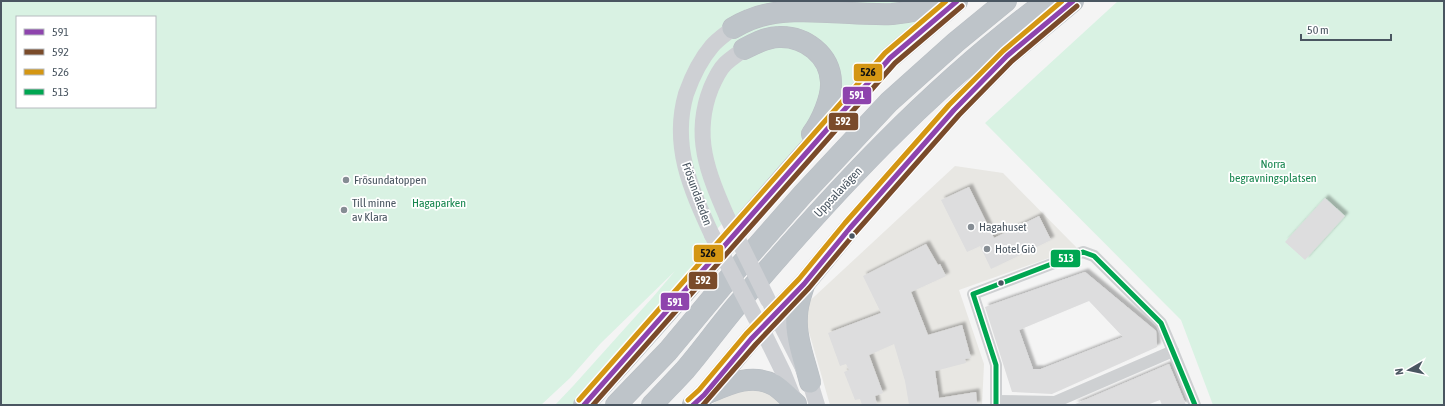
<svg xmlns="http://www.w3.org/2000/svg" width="1445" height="406" viewBox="0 0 1445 406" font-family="'Asap Condensed',sans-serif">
	<defs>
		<filter id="shadow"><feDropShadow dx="3.5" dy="-3.5" stdDeviation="1" flood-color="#0004"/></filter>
	</defs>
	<rect width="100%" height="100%" fill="#f4f4f4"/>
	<g fill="#e8e7e3">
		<polygon points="955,166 1003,173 1077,248 959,290 984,364 982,405 830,405 802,308"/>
		<polygon points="764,389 783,405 711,405 734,390"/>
	</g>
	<g fill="#d9f2e3" fill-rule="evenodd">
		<path d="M1 1H951L736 219 733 213 708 238 711 248 573 405H555L574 385 653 297 675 271 601 343 570 378 541 405H1ZM17 17H155V107H17Z"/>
		<polygon points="1118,1 1444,1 1444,405 1213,405 1181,320 985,123"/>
	</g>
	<g fill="#ddddde" fill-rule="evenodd" filter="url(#shadow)">
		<polygon points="969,187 994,238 1039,216 1051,240 991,269 980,246 967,252 941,200"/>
		<polygon points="1325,198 1345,216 1305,260 1285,242"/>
		<polygon points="926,244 938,265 940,264 946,276 911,292 928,335 962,325 971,358 965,359 966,363 935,371 939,398 976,392 977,405 909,405 905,381 894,344 869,355 883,393 875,396 877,405 862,405 860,399 855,400 844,372 849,370 846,364 840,366 828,333 881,313 863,276"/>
		<path d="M1085 272 1156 331 1157 347 1052 394 1012 392 985 307ZM1089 301 1123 337 1041 369H1033L1019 330Z"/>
		<polygon points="1169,364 1186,405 1162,405 1160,400 1147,405 1073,405"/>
	</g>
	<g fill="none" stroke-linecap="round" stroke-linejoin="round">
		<g stroke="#b9bec3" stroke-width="22">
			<g id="highway">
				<path d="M733 28C738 25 744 22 749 20 787 3 850 16 892 14 912 12 932 8 951 1"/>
				<path d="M744 49C754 44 766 37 779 37 805 36 830 55 831 82 832 98 821 122 812 134"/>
				<path d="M804 285C801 295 797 305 797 316 795 336 805 362 810 382"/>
				<path d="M708 393C729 384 752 373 774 385 782 390 789 398 796 404"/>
				<polyline points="584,405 674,304 786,175 890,58 957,1"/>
				<polyline points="616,405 668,351 723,285 803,194 889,102 956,42 1006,1"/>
				<path d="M652 405C663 393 674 382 685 370 703 349 720 325 738 304 832 194 930 87 1047 1"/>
				<polyline points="693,405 704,395 751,339 804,284 850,228 954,110 1007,56 1073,1"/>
			</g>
		</g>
		<g stroke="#ced0d2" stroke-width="12">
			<polyline points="996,401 1055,402 1173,351"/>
			<polyline points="996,405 996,365 973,294 1083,252 1094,256 1161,323 1173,351 1195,405"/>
		</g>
		<g stroke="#ced0d4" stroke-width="16">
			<path d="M727 217C708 173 692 136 711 88 714 81 719 70 725 64 730 59 738 54 744 49"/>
			<path d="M712 235C691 189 671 146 686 94 692 77 700 60 712 46 718 39 726 34 733 28"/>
			<polyline points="771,305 810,382 817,405"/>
			<polyline points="757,319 783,372 795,402"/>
		</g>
		<use href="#highway" stroke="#bec4c9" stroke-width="21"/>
		<g stroke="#ced0d4" stroke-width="16">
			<polyline points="727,217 768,300"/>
			<polyline points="712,235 756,319"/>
		</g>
		<g stroke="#fff" stroke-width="8">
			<g id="bus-1">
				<polyline points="584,405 890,58 957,1"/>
				<polyline points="693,405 704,395 751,339 804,284 850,228 954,110 1007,56 1073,1"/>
			</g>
		</g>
		<g stroke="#fff" stroke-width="8">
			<g id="bus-2">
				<polyline points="593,405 895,63 962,6"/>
				<polyline points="703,405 756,344 809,288 855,233 959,115 1012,61 1077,6"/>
			</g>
		</g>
		<g stroke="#fff" stroke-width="8">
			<g id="bus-3">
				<polyline points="579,400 885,53 946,1"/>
				<polyline points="688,400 699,390 746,334 799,279 845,223 949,105 1003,51 1062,1"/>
			</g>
		</g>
		<g stroke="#fff" stroke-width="8">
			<polyline id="bus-4" points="996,405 996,365 973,294 1083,252 1094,256 1161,323 1195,405"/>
		</g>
		<use href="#bus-1" stroke="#8e44ad" stroke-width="5"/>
		<use href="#bus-2" stroke="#7a4b2a" stroke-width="5"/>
		<use href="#bus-3" stroke="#d49613" stroke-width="5"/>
		<use href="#bus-4" stroke="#00a651" stroke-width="5"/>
	</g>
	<g fill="#868d94" stroke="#fff" stroke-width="1.5">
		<circle cx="346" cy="180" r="4"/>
		<circle cx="344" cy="210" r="4"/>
		<circle cx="971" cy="227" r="4"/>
		<circle cx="987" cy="249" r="4"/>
	</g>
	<g fill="#4a5661" stroke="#fff" stroke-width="1.5">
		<circle cx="852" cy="236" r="3.5"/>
		<circle cx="1001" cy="283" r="3.5"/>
	</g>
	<g text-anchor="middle" stroke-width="3.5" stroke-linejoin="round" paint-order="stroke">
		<g font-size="12" fill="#17864f" stroke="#fff">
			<text x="1273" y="168">Norra<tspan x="1273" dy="14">begravningsplatsen</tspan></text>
			<text x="439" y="207">Hagaparken</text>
		</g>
		<g font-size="12" fill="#4a5661" stroke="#fff" text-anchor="start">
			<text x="354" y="184">Frösundatoppen</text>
			<text x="352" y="207">Till minne<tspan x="352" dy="14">av Klara</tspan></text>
			<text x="979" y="231">Hagahuset</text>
			<text x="995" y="253">Hotel Giò</text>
		</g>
		<g font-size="12" fill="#4a5661" stroke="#fff">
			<text transform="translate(838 192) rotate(-47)" y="4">Uppsalavägen</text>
			<text transform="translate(697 194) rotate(70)" y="4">Frösundaleden</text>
		</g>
	</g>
	<g stroke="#fff" stroke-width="1.5">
		<rect x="853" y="63" width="30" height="19" rx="4" fill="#d49613"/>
		<rect x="842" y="86" width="30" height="19" rx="4" fill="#8e44ad"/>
		<rect x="828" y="112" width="31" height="19" rx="4" fill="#7a4b2a"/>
		<rect x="693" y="244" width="31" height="19" rx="4" fill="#d49613"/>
		<rect x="1050" y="249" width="31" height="19" rx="4" fill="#00a651"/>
		<rect x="688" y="271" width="30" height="19" rx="4" fill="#7a4b2a"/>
		<rect x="660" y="292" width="30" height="19" rx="4" fill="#8e44ad"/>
	</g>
	<g font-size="11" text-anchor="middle" font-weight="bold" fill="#fff">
		<text x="857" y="99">591</text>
		<text x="843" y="125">592</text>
		<text x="1066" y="262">513</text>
		<text x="703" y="284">592</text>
		<text x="675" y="306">591</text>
	</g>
	<g font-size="11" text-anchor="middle" font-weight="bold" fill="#111">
		<text x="868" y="76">526</text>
		<text x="708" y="257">526</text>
	</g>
	<rect width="1445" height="406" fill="none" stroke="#4a5661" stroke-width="4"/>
	<rect x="16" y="16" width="140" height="92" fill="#ffffff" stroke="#b7bbc0"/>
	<rect x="24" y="29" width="20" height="6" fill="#8e44ad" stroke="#b7bbc0"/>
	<text x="52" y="36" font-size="12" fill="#4a5661">591</text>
	<rect x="24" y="49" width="20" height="6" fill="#7a4b2a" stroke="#b7bbc0"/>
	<text x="52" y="56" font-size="12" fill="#4a5661">592</text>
	<rect x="24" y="69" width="20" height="6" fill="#d49613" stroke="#b7bbc0"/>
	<text x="52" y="76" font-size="12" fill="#4a5661">526</text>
	<rect x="24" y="89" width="20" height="6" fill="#00a651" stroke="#b7bbc0"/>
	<text x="52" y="96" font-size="12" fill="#4a5661">513</text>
	<g transform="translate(1409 370) rotate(261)" stroke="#ffffff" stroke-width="3" paint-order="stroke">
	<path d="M0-3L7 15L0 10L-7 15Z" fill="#4a5661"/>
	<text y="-6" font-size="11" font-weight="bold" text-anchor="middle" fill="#4a5661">N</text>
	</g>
	<path d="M1301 34v6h90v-6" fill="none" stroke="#4a5661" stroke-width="2"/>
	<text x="1307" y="34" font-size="12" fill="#4a5661" stroke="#ffffff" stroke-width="3" paint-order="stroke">50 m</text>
</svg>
